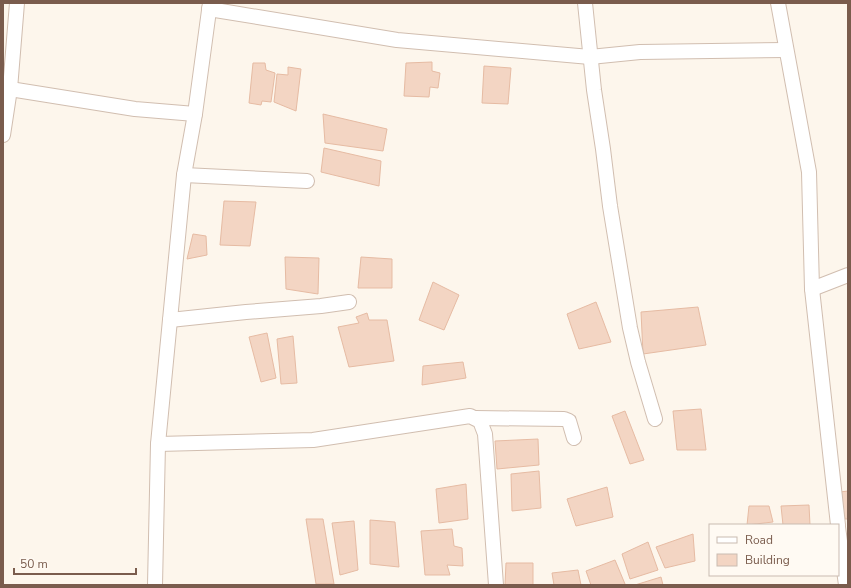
<svg xmlns="http://www.w3.org/2000/svg" width="851" height="588" viewBox="0 0 851 588" font-family="'Nunito Sans',sans-serif">
	<rect width="100%" height="100%" fill="#fdf6ec"/>
	<g fill="#f3d5c3" stroke="#e6bba3">
		<polygon points="432,62 432,71 440,73 438,88 430,87 429,97 404,96 406,63"/>
		<polygon points="253,63 265,63 266,70 275,73 271,102 262,101 261,105 249,103"/>
		<polygon points="484,66 511,68 508,104 482,103"/>
		<polygon points="288,67 301,69 296,111 274,102 277,74 288,75"/>
		<polygon points="323,114 387,129 383,151 325,143"/>
		<polygon points="324,148 381,161 379,186 321,172"/>
		<polygon points="224,201 256,202 250,246 220,245"/>
		<polygon points="193,234 206,236 207,255 187,259"/>
		<polygon points="285,257 319,258 318,294 286,289"/>
		<polygon points="361,257 392,259 392,288 358,288"/>
		<polygon points="433,282 459,295 444,330 419,320"/>
		<polygon points="596,302 611,342 579,349 567,314"/>
		<polygon points="698,307 706,345 643,354 641,312"/>
		<polygon points="367,313 369,320 387,320 394,361 349,367 338,327 359,323 356,317"/>
		<polygon points="267,333 276,378 261,382 249,337"/>
		<polygon points="293,336 297,383 281,384 277,339"/>
		<polygon points="463,362 466,378 422,385 423,366"/>
		<polygon points="701,409 706,450 677,450 673,411"/>
		<polygon points="625,411 644,460 630,464 612,416"/>
		<polygon points="538,439 539,465 497,469 495,441"/>
		<polygon points="539,471 541,508 512,511 511,474"/>
		<polygon points="466,484 468,519 439,523 436,489"/>
		<polygon points="607,487 613,517 576,526 567,499"/>
		<polygon points="848,491 848,519 845,519 840,492"/>
		<polygon points="809,505 810,525 783,525 781,506"/>
		<polygon points="749,506 769,506 773,522 747,525"/>
		<polygon points="306,519 323,519 334,584 316,584"/>
		<polygon points="370,520 395,522 399,567 370,564"/>
		<polygon points="354,521 358,570 340,575 332,523"/>
		<polygon points="452,529 454,546 462,548 463,566 447,565 450,575 425,575 421,531"/>
		<polygon points="693,534 695,561 665,568 656,547"/>
		<polygon points="648,542 658,570 630,579 622,554"/>
		<polygon points="615,560 625,584 623,585 591,585 586,571"/>
		<polygon points="506,563 533,563 533,585 505,585"/>
		<polygon points="578,570 581,585 554,585 552,573"/>
		<polygon points="661,577 663,585 635,585"/>
	</g>
	<g fill="none" stroke-linecap="round" stroke-linejoin="round">
		<g stroke="#d1beb0" stroke-width="16">
			<g id="street">
				<polyline points="585,3 594,90 603,149 610,206 630,328 638,362 655,419"/>
				<polyline points="778,3 809,172 812,289 838,525"/>
				<polyline points="209,9 397,40 590,57 640,52 786,50"/>
				<polyline points="10,89 135,109 195,114"/>
				<polyline points="3,135 10,89 17,3"/>
				<polyline points="184,175 307,181"/>
				<polyline points="812,289 848,275"/>
				<polyline points="170,320 246,312 321,306 349,302"/>
				<polyline points="475,418 564,419 569,421 574,438"/>
				<polyline points="158,444 313,440 470,416 480,421 485,434 496,585"/>
				<polyline points="838,527 846,585"/>
				<polyline points="155,585 158,444 184,175 195,114 210,3"/>
			</g>
		</g>
		<use href="#street" stroke="#fff" stroke-width="14"/>
	</g>
	<rect width="851" height="588" fill="none" stroke="#7a5c4d" stroke-width="8"/>
	<rect x="709" y="524" width="130" height="52" fill="#fffaf3" stroke="#cabbb1"/>
	<rect x="717" y="537" width="20" height="6" fill="#ffffff" stroke="#cabbb1"/>
	<text x="745" y="544" font-size="12" fill="#7a5c4d">Road</text>
	<rect x="717" y="554" width="20" height="12" fill="#f3d5c3" stroke="#cabbb1"/>
	<text x="745" y="564" font-size="12" fill="#7a5c4d">Building</text>
	<path d="M14 568v6h122v-6" fill="none" stroke="#7a5c4d" stroke-width="2"/>
	<text x="20" y="568" font-size="12" fill="#7a5c4d" stroke="#fffaf3" stroke-width="3" paint-order="stroke">50 m</text>
</svg>
